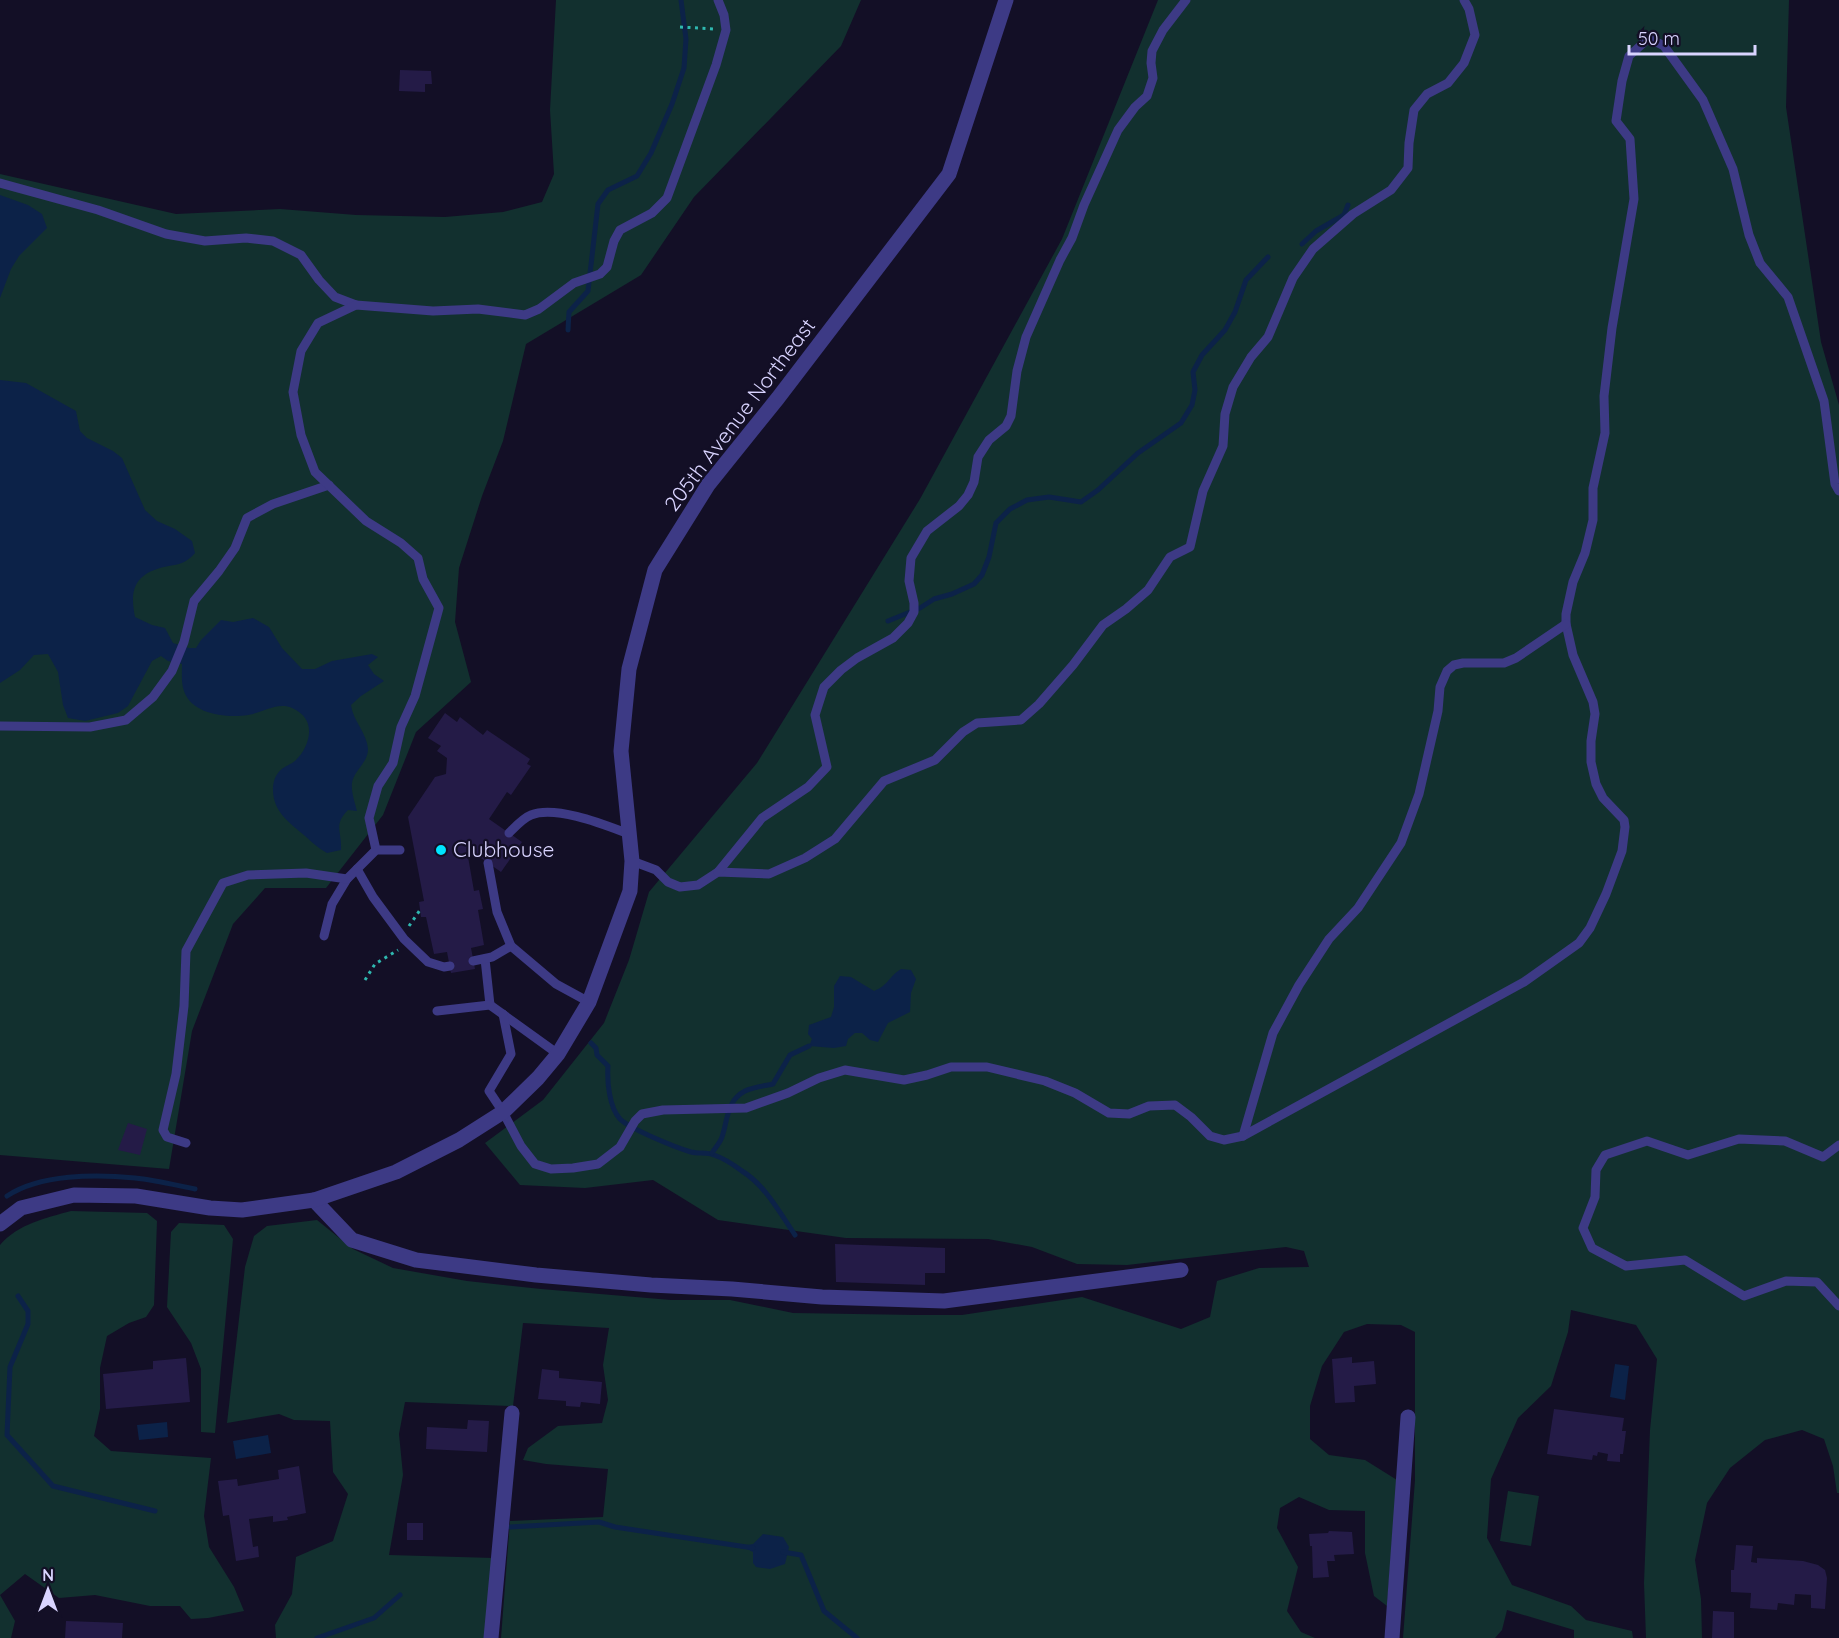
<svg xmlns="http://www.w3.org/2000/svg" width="1839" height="1638" viewBox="0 0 1839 1638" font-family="Quicksand,sans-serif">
	<rect width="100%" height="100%" fill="#130f26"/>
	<g fill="#12302f">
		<polygon points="556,0 861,0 841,46 694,197 641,275 526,344 503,441 482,496 459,568 455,622 471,682 416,732 383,815 326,888 265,888 233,924 192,1031 169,1169 0,1155 0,174 176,214 280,209 356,215 445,217 503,212 542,202 554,174 550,110"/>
		<polygon points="1158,0 1789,0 1786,107 1821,342 1839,405 1839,1493 1837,1493 1833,1466 1824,1439 1802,1430 1765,1440 1730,1468 1707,1503 1695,1560 1701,1599 1702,1638 1646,1638 1644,1583 1650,1430 1657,1359 1636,1325 1571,1310 1568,1332 1551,1386 1518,1418 1491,1479 1487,1538 1512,1585 1571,1606 1586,1620 1632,1631 1633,1638 1574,1638 1574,1630 1507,1610 1502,1630 1495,1638 1403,1638 1415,1480 1415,1332 1401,1325 1367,1324 1344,1332 1322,1366 1310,1406 1310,1439 1329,1455 1365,1460 1397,1480 1387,1606 1374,1596 1365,1553 1365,1511 1329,1510 1299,1497 1280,1508 1277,1528 1298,1567 1287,1611 1301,1632 1315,1638 501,1638 510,1521 603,1517 608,1469 546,1464 523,1460 528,1448 558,1426 602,1423 608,1400 603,1365 609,1328 523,1323 513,1406 405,1402 399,1434 403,1475 389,1555 494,1558 487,1638 276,1638 275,1625 292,1594 296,1557 333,1541 348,1494 333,1472 330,1421 294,1420 279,1414 227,1423 245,1267 254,1236 267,1226 317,1220 353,1249 393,1268 467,1281 541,1289 671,1300 730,1300 793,1313 916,1315 962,1315 1082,1297 1181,1329 1210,1317 1217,1281 1259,1268 1309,1267 1304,1251 1286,1247 1127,1265 1077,1264 1032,1247 988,1239 846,1238 718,1220 653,1180 585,1188 520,1185 485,1143 543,1100 604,1023 629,960 649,892 757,763 920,499 1062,239"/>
		<path d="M71 1211 147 1213 157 1221 154 1305 146 1317 129 1323 107 1336 100 1368V1409L94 1436 111 1451 211 1458 204 1516 209 1547 234 1587 244 1611 208 1618 191 1619 180 1606H150L95 1595 59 1598 25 1574 0 1595 15 1621 11 1638H0V1245C18 1224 46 1218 71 1211Z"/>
		<polygon points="179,1223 224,1225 233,1239 215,1433 201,1432 201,1369 191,1343 167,1307 171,1232"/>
		<polygon points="1508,1491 1539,1496 1531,1546 1500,1541"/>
	</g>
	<g fill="#0c2248">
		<polygon points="0,195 28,205 42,214 47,228 19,256 11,269 0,298"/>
		<path d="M0 380 26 383 76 411 80 431 87 438 113 451 122 458 145 510 157 521 175 529 192 541 195 553C184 566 175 564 160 568 133 576 130 592 135 617L152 625 165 628 173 643 189 648H196L201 640 221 620 233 622 253 618 269 627 282 648 302 669H315L332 661 372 654 378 657 368 665 374 674 384 681 361 696 351 705C353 721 367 733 368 749 368 763 354 770 352 783 351 792 355 803 357 811L348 810C333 825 342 831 341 850L327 853C318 848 313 843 305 836 290 823 273 812 273 790 273 784 274 778 278 773 283 766 291 765 296 760 309 747 316 724 299 712 281 698 266 712 248 715 227 718 192 715 184 691 181 683 182 673 182 664L168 661 161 656 152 661 128 706 118 713 85 721 68 718 63 705 58 672 48 654 34 655 20 670 0 683Z"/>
		<path d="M901 969 911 970 916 979 911 993 910 1012 888 1023 878 1042 870 1040 862 1033H855L848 1039 846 1046 834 1048 809 1046 812 1039 808 1034 809 1025 831 1017 834 1007V986L840 976 851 977 874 991C889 985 888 977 901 969Z"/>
		<polygon points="1615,1364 1629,1366 1625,1400 1610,1397"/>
		<polygon points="167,1422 168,1437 139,1440 137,1425"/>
		<polygon points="268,1435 271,1453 236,1459 233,1441"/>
		<polygon points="763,1534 783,1537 789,1547 785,1564 770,1569 756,1567 753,1563 753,1552 747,1549 747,1545 753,1544"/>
	</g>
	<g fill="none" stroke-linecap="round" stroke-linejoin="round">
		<g stroke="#0c2248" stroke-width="5">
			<polyline points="1302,244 1316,231 1344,215 1348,205"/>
			<polyline points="568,330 569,312 588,291 598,204 608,190 637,176 651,153 672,104 684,68 686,39 681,0"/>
			<polyline points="888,621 920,608 934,599 952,594 974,584 982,575 989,557 996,523 1010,509 1027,500 1049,497 1081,502 1098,490 1138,453 1181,423 1192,405 1195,390 1193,372 1202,355 1225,330 1235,312 1246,280 1268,257"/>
			<path d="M591 1043 596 1048 597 1055 608 1066C607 1081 609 1107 620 1119 630 1129 677 1148 691 1152 699 1154 707 1152 714 1155 723 1158 734 1165 742 1171 765 1185 780 1213 795 1235"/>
			<path d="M712 1153C715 1148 720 1143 722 1137 728 1120 726 1101 745 1091 753 1087 764 1086 773 1084L790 1055 809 1046"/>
			<path d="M7 1196C40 1174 96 1174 135 1178 155 1180 175 1185 195 1189"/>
			<polyline points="18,1296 28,1311 28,1324 10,1367 7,1435 53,1486 155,1511"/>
			<polyline points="510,1527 599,1522 615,1527 753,1548"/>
			<polyline points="783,1552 801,1555 824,1611 857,1638"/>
			<polyline points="317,1638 374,1618 400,1595"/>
		</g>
	</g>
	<g fill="#241b47">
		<polygon points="400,70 431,71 432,84 425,84 425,92 399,91"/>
		<polygon points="445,713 457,722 460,717 483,735 487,730 530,759 527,764 531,766 511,795 507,792 489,819 522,842 501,872 468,849 467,851 474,891 479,890 483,909 478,910 484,945 471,948 475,969 451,973 447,952 434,954 426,917 421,917 419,902 424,901 408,817 435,777 446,774 447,758 437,751 441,746 428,738"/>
		<polygon points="128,1123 147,1129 140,1155 118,1150"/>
		<polygon points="835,1244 945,1248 945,1273 925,1273 925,1285 836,1282"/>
		<polygon points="1352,1357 1352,1363 1374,1361 1376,1384 1354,1386 1355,1402 1335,1403 1332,1359"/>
		<polygon points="186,1358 190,1402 106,1409 103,1374 153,1369 153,1361"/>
		<polygon points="542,1369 559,1371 559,1378 602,1382 600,1404 581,1402 580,1407 566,1406 566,1401 538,1399"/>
		<polygon points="1554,1409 1624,1418 1622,1431 1626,1431 1623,1454 1620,1454 1620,1462 1607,1461 1608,1454 1598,1452 1597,1456 1593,1455 1592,1460 1547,1454"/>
		<polygon points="468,1420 489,1421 487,1452 426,1449 427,1427 467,1429"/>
		<polygon points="299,1466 306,1513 287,1517 288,1520 273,1522 273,1516 249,1519 253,1547 258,1546 259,1557 236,1561 229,1515 223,1516 218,1481 237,1479 238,1486 279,1479 278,1470"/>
		<rect x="407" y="1523" width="16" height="17"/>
		<polygon points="1329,1531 1352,1532 1354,1554 1334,1555 1335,1561 1327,1561 1329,1577 1313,1578 1312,1546 1310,1546 1309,1534 1328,1533"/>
		<polygon points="1736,1545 1753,1546 1751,1562 1757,1563 1757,1558 1803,1561 1818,1565 1825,1570 1827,1578 1825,1609 1811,1608 1811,1595 1795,1594 1794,1605 1778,1603 1777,1610 1750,1608 1751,1593 1731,1592 1731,1570 1734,1570"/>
		<polygon points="1713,1611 1734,1612 1734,1638 1712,1638"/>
		<polygon points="66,1621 123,1623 122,1638 65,1638"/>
	</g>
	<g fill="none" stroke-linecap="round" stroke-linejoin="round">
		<g stroke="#2fb8b0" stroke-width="3" stroke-dasharray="3 4.5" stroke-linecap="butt">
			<polyline points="680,27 715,29"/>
			<polyline points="409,926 420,910"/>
			<polyline points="365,980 375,964 398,950"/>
		</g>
		<g stroke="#3d3a85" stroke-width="9">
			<polyline points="0,183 98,210 166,234 205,241 246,238 273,241 301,255 319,280 335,297 356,305"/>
			<polyline points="0,726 90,727 126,720 153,697 172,671 184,642 194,601 219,571 235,548 247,518 273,504 329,485"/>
			<path d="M509 833C515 827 523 818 531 815 556 805 605 825 629 834"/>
			<polyline points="376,850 369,818 378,786 393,763 401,727 415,696 439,608 423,579 418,558 401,543 366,521 315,472 301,435 293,392 301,351 318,323 356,305 433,311 478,309 525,315 539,309 574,283 600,274 607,267 614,241 620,230 652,213 667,198 716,65 726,30 724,15 718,0"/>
			<polyline points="632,861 656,870 668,882 680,887 698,885 718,872 769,874 805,858 835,839 884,781 935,760 963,732 977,723 1021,720 1039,704 1073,665 1103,625 1126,609 1148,590 1170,557 1190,547 1203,491 1223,446 1225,414 1233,387 1251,357 1268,337 1293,278 1313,249 1353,214 1391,190 1408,168 1409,143 1414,110 1427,94 1448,83 1464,63 1475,35 1469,9 1464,0"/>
			<polyline points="488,863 497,912 511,946 556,984 589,1002"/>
			<polyline points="357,869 373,897 404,939 428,962 444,967 450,966"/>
			<polyline points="718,872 762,818 808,787 827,767 815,715 824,687 841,670 857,658 893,638 908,623 914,612 914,603 909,581 911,558 927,531 959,506 968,495 974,482 978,457 989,440 1006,426 1011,416 1017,371 1026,337 1060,260 1072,238 1084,205 1118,130 1135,107 1147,96 1153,78 1151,63 1152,51 1163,30 1186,0"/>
			<polyline points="324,936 332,904 347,879 376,850 400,850"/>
			<polyline points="485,959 490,1005"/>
			<polyline points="473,961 492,957 511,946"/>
			<polyline points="437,1011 490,1005 558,1054"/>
			<polyline points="503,1014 511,1054 489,1091 503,1112 521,1146 535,1164 551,1169 573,1168 598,1164 620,1147 635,1121 642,1114 663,1110 746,1108 788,1093 819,1078 845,1070 904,1080 927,1075 951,1067 987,1067 1045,1081 1075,1093 1109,1113 1129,1114 1149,1106 1175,1105 1191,1117 1210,1136 1224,1140 1243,1136 1524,982 1579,943 1590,928 1606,894 1622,851 1625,827 1624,820 1603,798 1596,784 1591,762 1591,741 1595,714 1593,702 1573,655 1566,624 1566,614 1573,582 1585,553 1593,520 1593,488 1605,433 1604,396 1612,328 1634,199 1630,139 1616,121 1622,81 1629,56 1649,38 1664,46 1703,100 1733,169 1749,235 1760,263 1788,297 1824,401 1835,484 1839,491"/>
			<polyline points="1243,1136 1273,1033 1299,985 1329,939 1358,908 1401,843 1419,794 1438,711 1440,687 1447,671 1454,665 1463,663 1504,663 1516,658 1566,624"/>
			<polyline points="186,1143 167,1137 163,1130 176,1074 184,1006 186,951 223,883 248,875 306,873 347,879"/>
			<polyline points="1839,1145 1823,1157 1785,1141 1739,1139 1688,1155 1647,1141 1605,1155 1596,1170 1595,1197 1583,1228 1592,1248 1626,1266 1685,1260 1744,1296 1786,1281 1817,1282 1839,1306"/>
		</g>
		<g stroke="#3d3a85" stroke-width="15">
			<polyline points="314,1200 352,1240 416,1260 536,1275 651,1285 732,1289 822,1297 944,1301 1181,1270"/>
			<polyline points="0,1224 21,1208 74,1195 136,1196 210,1208 242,1210 314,1200 396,1172 459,1140 503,1112 538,1078 558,1054 589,1002 630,891 632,861 621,751 629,669 655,570 708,485 778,398 949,174 1006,0"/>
			<polyline points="491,1638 512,1413"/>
			<polyline points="1392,1638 1408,1417"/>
		</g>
	</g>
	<circle fill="#00e5ff" stroke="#130f26" stroke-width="2" cx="441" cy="850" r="6"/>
	<g text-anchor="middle" stroke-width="4.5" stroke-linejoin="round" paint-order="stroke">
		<g font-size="21" fill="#d9d4ff" stroke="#130f26">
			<text transform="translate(740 415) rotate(-53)" y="7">205th Avenue Northeast</text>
		</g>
		<g font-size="21" fill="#d9d4ff" stroke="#130f26" text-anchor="start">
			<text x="453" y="857">Clubhouse</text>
		</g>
	</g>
	<g transform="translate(48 1590)" stroke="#130f26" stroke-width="4.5" paint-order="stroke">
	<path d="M0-4.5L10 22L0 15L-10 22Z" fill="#d9d4ff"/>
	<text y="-9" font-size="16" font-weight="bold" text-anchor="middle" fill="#d9d4ff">N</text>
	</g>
	<path d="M1629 45v9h126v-9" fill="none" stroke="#d9d4ff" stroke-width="3"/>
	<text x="1638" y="45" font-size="18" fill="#d9d4ff" stroke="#130f26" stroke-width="4.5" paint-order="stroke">50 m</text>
</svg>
